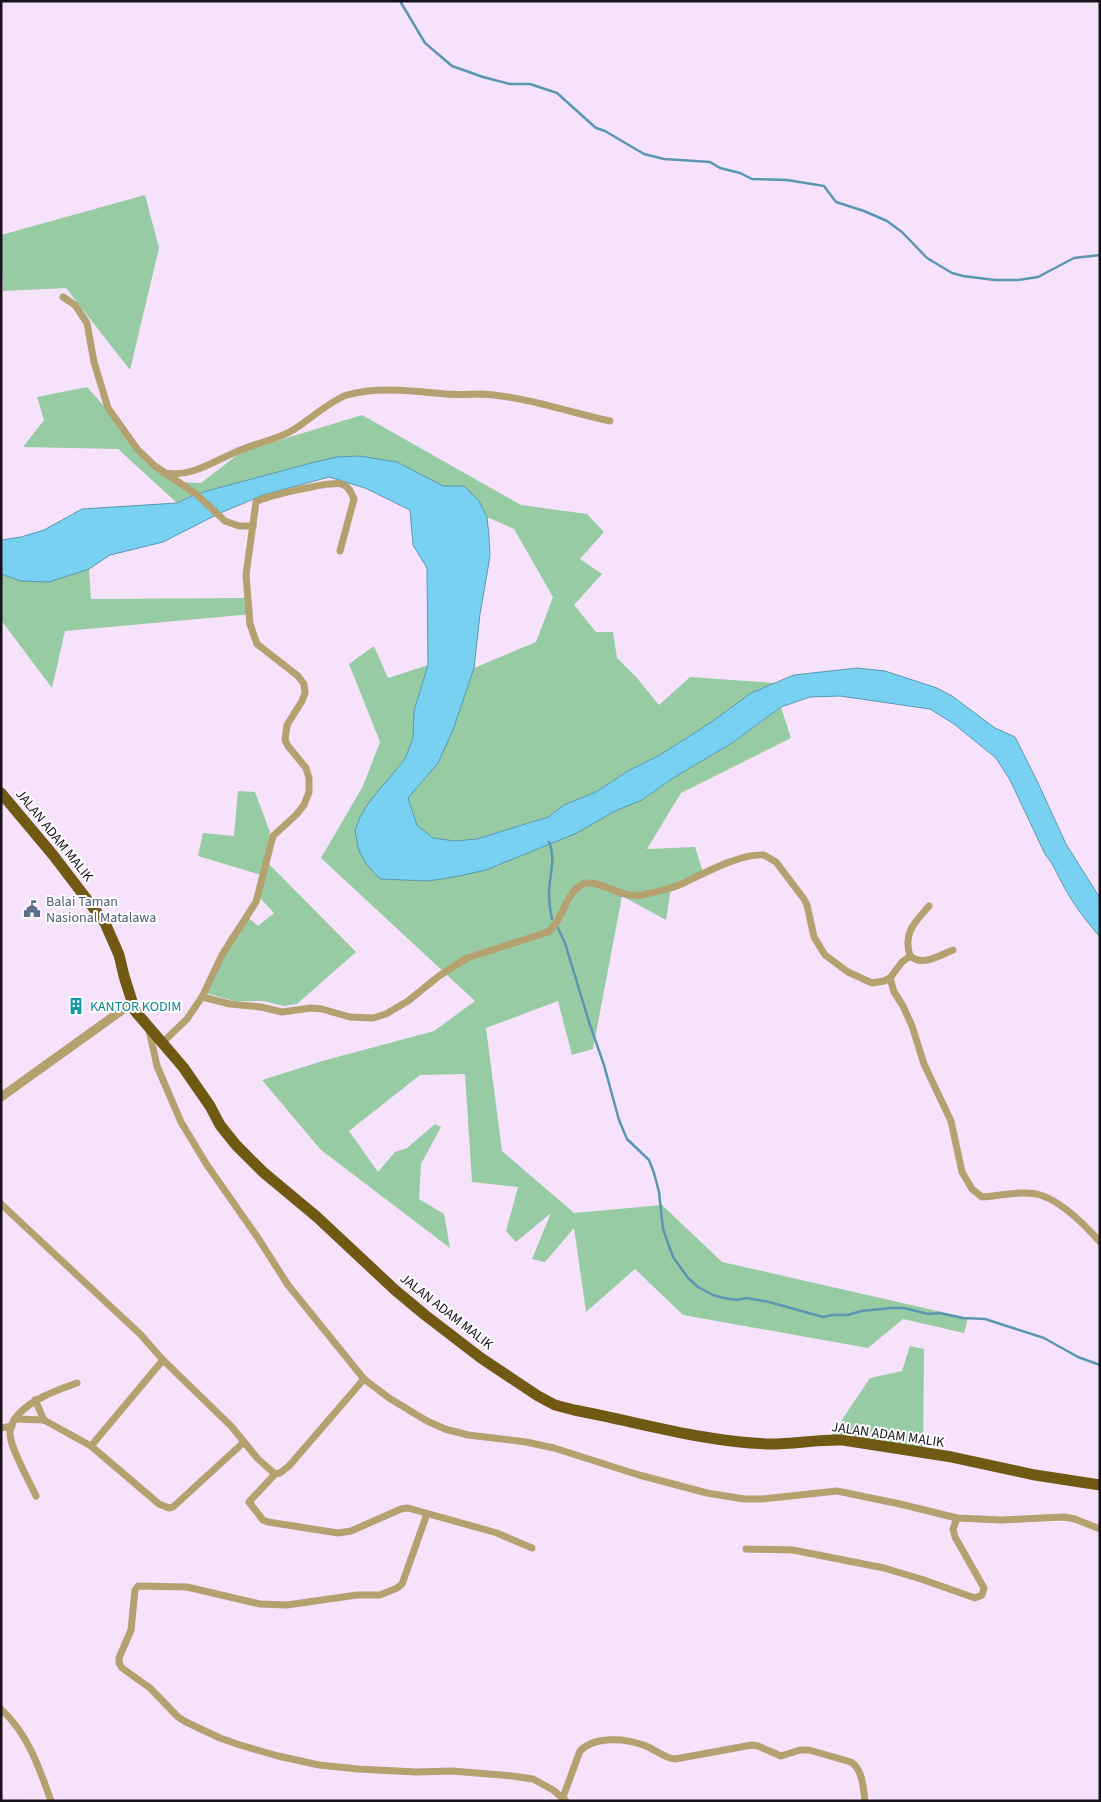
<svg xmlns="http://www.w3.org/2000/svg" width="1101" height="1802" viewBox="0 0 1101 1802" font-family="'Source Sans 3',sans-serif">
	<rect width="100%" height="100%" fill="#f6e3fb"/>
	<g fill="#97cba3">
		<polygon points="145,195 159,248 130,370 66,288 3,291 1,235"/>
		<polygon points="87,387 103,405 137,454 174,482 201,483 245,449 264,445 362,415 521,505 587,514 604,532 580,559 602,574 574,605 596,632 613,632 617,658 637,678 659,705 690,677 776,683 751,693 713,721 660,755 628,771 596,792 564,805 548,817 477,839 455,841 433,838 417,825 408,798 438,763 453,730 474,668 536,642 553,597 514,529 487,517 479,501 464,486 443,486 397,462 360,456 311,463 196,494 177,503 118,449 23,447 44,420 37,397"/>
		<path d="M89 569 91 599 250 598 253 614 65 631 52 688 1 620V574C39 588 52 581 89 569Z"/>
		<polygon points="374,646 388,678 428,665 414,711 413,738 405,759 389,779 380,879 429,881 642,800 673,778 732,743 781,707 791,738 681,793 647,849 695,847 704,875 671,888 666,920 622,896 593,1049 572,1055 558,1001 486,1028 502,1151 574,1213 662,1205 722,1262 968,1318 964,1333 903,1319 868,1348 683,1315 635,1269 586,1312 574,1228 545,1262 532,1259 551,1213 516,1242 506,1231 518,1187 472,1182 465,1074 420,1075 349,1131 378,1172 395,1152 407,1148 435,1124 441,1127 421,1164 419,1199 444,1214 450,1248 321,1150 262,1080 326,1060 434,1031 475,1001 321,858 363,786 380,742 349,664"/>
		<polygon points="238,791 255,792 270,832 265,860 356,952 297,1004 284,1006 264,1001 234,1001 202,992 229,937 245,915 258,926 274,913 258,896 261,875 198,856 203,833 234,836"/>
		<polygon points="910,1346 924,1349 923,1453 829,1439 870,1378 902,1371"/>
	</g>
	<path fill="#78d1f0" stroke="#5b97b0" d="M360 456 397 462 443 486H464L479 501 487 517 489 536 490 556 480 614 474 668 453 730 438 763 408 798 417 825 433 838 455 841 477 839 548 817 564 805 596 792 628 771 660 755 713 721 751 693 794 675 857 668 885 671 937 688 952 696 995 728 1015 737 1038 783 1066 844 1100 898V937C1088 923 1076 908 1067 892 1059 879 1055 866 1045 854L1010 780 996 758 954 724 930 709 840 696 810 697 781 707 732 743 673 778 642 800 615 811 577 833 486 870 459 876 429 881 380 879 367 865 359 851 355 830 360 817 370 801 405 759 413 738 414 711 428 665 427 568 413 545 410 510 365 488 329 477 263 495 218 514 163 542 110 555 89 569 49 582 21 581 1 574V540L21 537 44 530 82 509 177 503 196 494 311 463 337 457Z"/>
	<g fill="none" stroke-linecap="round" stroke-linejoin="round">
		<g stroke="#5b97b0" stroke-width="2.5">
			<polyline points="400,1 425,43 452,66 483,77 510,84 530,84 557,93 596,128 605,131 644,154 664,159 710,162 720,168 740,173 752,179 787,180 824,186 836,202 864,211 887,221 902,232 927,258 952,273 963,276 995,280 1018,280 1038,277 1074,258 1100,255"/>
			<path d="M549 842C556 859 550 873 549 890 549 900 550 910 552 919"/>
			<polyline points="558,928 565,943 589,1022 604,1065 619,1120 627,1139 649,1160 654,1173 659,1192 663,1229 673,1257 688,1278 698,1287 713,1295 724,1298 737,1300 746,1298 769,1302 823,1317 832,1315 848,1315 861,1311 891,1308 904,1308 928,1314 939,1313 963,1318 985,1319 1044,1338 1078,1357 1100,1365"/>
		</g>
		<g stroke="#b5a06f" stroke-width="7">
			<polyline points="63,297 75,305 87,323 94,362 108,408 138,450 155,466 196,494 225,521 239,526 253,526"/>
			<path d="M164 473C194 478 216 459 243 449 259 442 277 440 293 430 308 421 331 400 347 395 378 386 414 391 445 394 458 395 471 394 483 394 526 397 569 412 610 421"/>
			<path d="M910 956C903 933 914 923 929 906"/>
			<path d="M890 978 902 962 910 956C923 967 940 955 953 950"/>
			<path d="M202 997 222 955 256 902 273 836 296 815 304 805 309 792V778L306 768 288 746 285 740 287 725 302 701 305 693 304 684 298 676 257 644 250 624 246 575 256 502C266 496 331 481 341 484 349 486 351 493 354 499L340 551"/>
			<polyline points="149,1030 157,1066 181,1122 207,1165 258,1238 288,1285 364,1379 389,1398 427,1421 445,1429 468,1435 526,1442 554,1448 639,1475 707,1493 744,1499 762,1499 837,1491 900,1504 957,1518 1001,1520 1064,1517 1075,1519 1100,1529"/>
			<path d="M163 1042 187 1019 202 997 230 1004 261 1007 282 1012 311 1008 322 1009 350 1017 373 1018 386 1014 408 1001 439 976 467 958 548 932C564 920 565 892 583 884 599 878 620 899 642 895 654 892 667 890 679 885 701 875 740 853 764 855L776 862 804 899 807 905 814 937 825 955 848 972 872 983 884 981 890 978 894 992 903 1006 912 1026 924 1064 951 1121 962 1172 972 1189 982 1197C999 1196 1024 1190 1040 1195 1063 1202 1085 1225 1100 1242"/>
			<polyline points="1,1204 140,1334 163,1360 231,1426 258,1459 275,1474 280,1473 289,1466 364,1379"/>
			<polyline points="35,1400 44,1420"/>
			<polyline points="15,1419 44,1420 91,1446 159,1504 169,1508 173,1507 244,1442"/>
			<polyline points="1,1428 12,1426"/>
			<polyline points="91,1446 163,1360"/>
			<polyline points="275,1474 249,1502 263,1520 268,1522 338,1533 351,1531 401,1509 408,1508 497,1533 532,1548"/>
			<path d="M36 1496C30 1482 8 1445 10 1431 14 1405 56 1390 77 1383"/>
			<polyline points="427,1514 402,1584 397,1588 380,1595 357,1595 287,1605 260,1604 187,1587 138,1586 135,1590 131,1630 119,1658 119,1663 122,1668 150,1688 178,1717 186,1722 220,1738 240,1745 278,1756 319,1765 358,1769 416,1772 452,1771 512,1776 533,1779 553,1790 566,1801"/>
			<polyline points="746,1549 793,1550 884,1568 921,1579 975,1598 982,1595 984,1588 955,1537 953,1529 957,1518"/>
			<path d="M1 1709C28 1734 39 1767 51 1801"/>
			<path d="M563 1797 580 1751C594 1736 625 1738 643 1745 654 1748 663 1758 675 1759L752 1745 758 1746 781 1756 800 1750H809L851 1762C863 1770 863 1787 865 1801"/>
		</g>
		<polyline stroke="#b5a06f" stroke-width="9" points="1,1097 132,1003"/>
		<path stroke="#715914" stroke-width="11" d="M1 793 53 855 105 923 119 955 124 976 135 1011 183 1067 210 1106 220 1125 236 1145 263 1172 317 1217 395 1290 425 1315 481 1358 538 1396 555 1405 574 1410C639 1422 703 1442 770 1444 795 1444 819 1439 843 1440L952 1457 1035 1475 1100 1485"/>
	</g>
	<defs>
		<g id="civic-bare" transform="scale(1.35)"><path d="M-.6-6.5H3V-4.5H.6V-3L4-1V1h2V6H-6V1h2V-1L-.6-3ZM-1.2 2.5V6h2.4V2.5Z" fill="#5c6f8a" stroke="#fff" stroke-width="2.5" paint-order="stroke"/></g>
		<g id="building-bare" transform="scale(1.35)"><path d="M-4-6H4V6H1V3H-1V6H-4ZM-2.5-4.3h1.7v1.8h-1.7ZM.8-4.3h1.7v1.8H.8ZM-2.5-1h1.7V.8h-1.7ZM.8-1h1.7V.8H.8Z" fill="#0f9aa8" stroke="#fff" stroke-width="2.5" paint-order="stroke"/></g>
	</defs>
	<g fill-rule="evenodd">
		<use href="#civic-bare" x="32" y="909"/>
		<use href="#building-bare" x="76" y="1006"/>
	</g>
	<g text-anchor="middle" stroke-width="4" stroke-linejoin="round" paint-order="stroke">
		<g font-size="14" fill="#18101a" stroke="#fff">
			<text transform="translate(55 835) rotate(51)" y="5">JALAN ADAM MALIK</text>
			<text transform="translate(447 1311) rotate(38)" y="5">JALAN ADAM MALIK</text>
			<text transform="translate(888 1434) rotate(8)" y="5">JALAN ADAM MALIK</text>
		</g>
		<g font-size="14" fill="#4e5e75" stroke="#fff" text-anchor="start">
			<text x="46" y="906">Balai Taman<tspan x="46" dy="16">Nasional Matalawa</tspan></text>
		</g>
		<g font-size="14" fill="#0d838f" stroke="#fff" text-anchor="start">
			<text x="90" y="1011">KANTOR KODIM</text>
		</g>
	</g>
	<rect width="1101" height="1802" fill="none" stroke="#18101a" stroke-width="5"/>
</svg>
